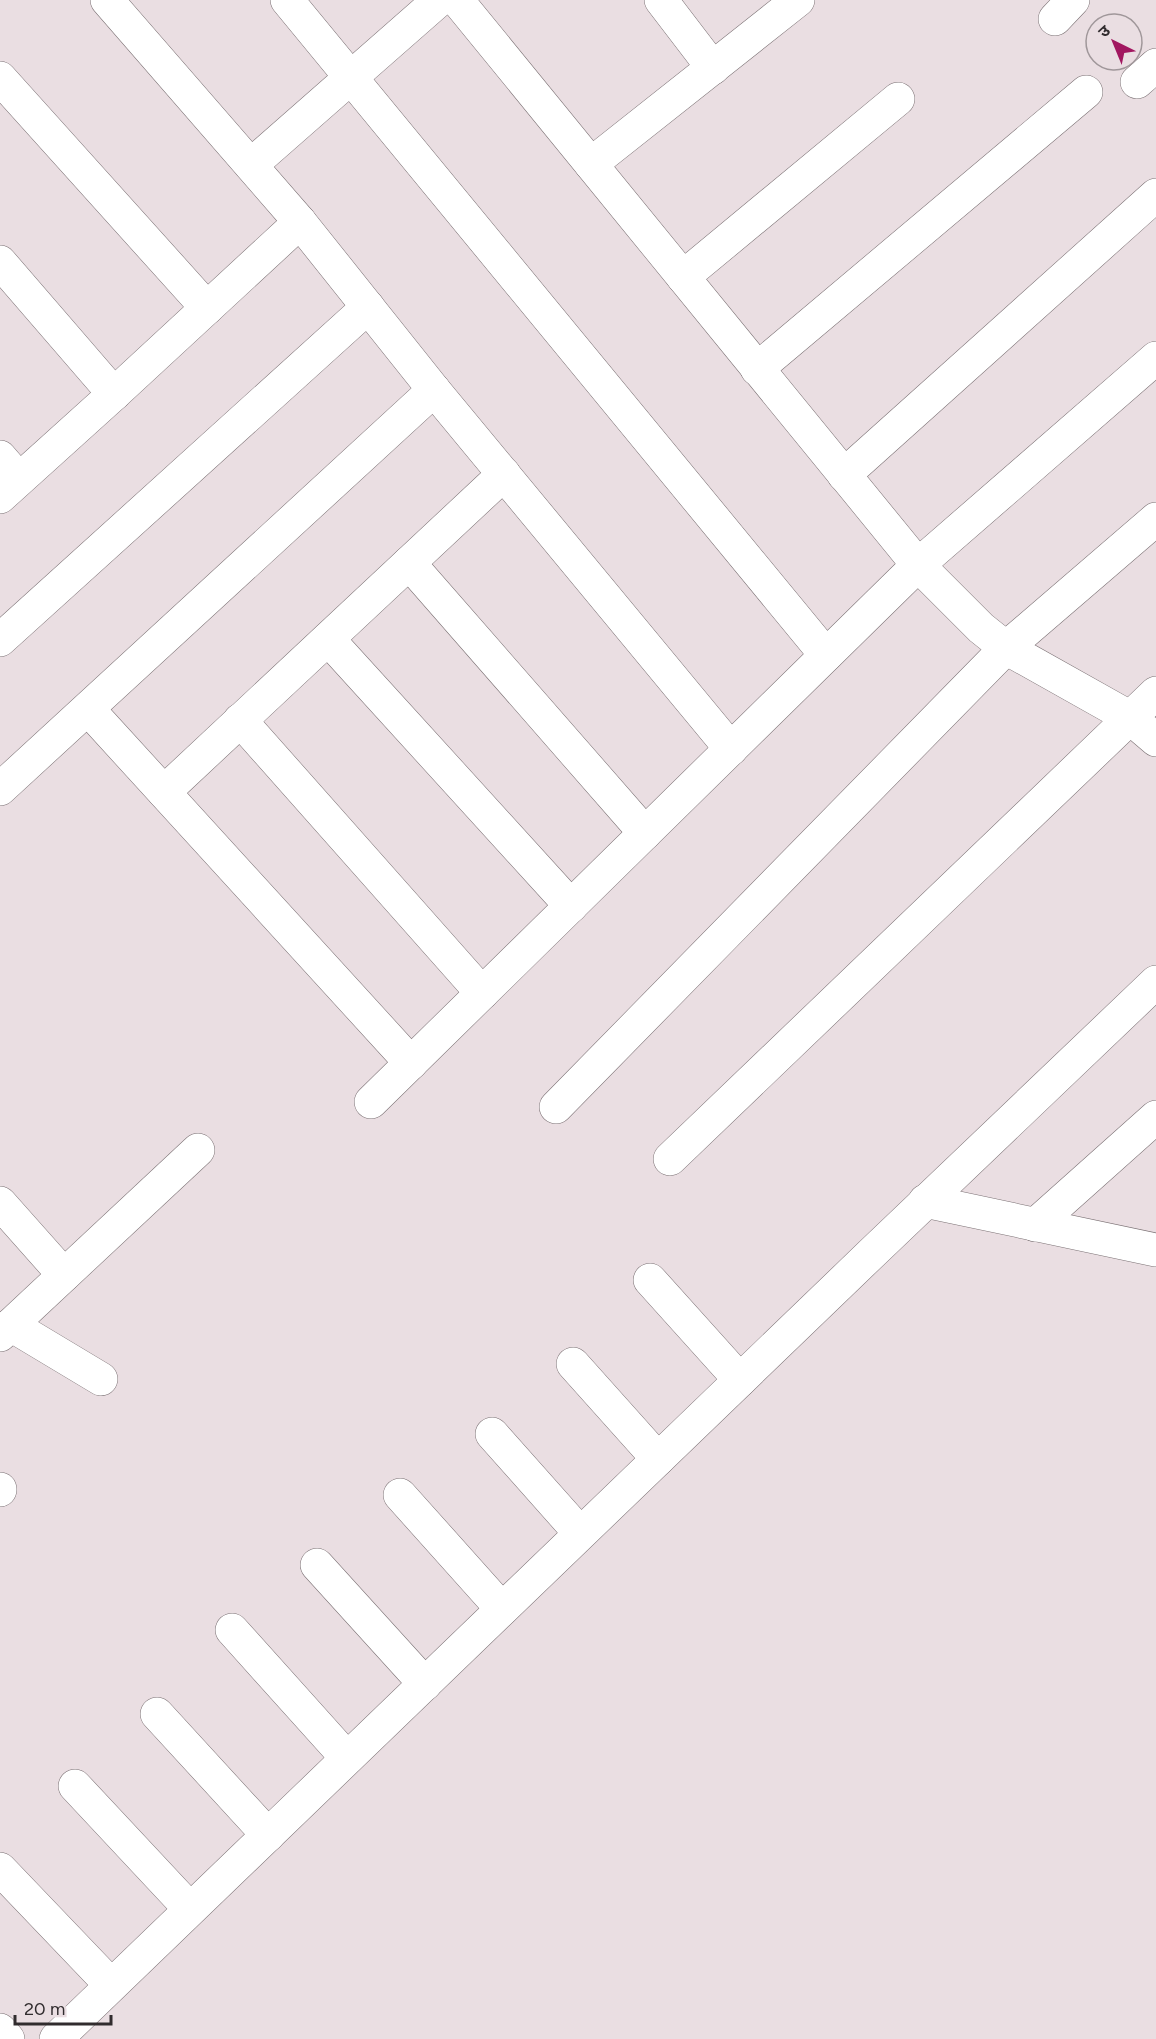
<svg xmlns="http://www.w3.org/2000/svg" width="1156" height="2039" viewBox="0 0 1156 2039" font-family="Figtree,'Noto Sans Devanagari',sans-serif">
	<rect width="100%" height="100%" fill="#eadee2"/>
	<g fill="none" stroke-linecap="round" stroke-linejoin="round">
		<g stroke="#7b7174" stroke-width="34">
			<g id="minor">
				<polyline points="107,0 300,222 434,390 731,749"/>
				<polyline points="287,0 826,655"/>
				<polyline points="457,0 918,565 981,628 1006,648 1129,717 1156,740"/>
				<polyline points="661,0 713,68"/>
				<polyline points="1055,19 1073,0"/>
				<polyline points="0,78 207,308"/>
				<polyline points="1137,82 1156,65"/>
				<polyline points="591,164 798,0"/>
				<polyline points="251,165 439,0"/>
				<polyline points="0,262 114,394"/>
				<polyline points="683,277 898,99"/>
				<polyline points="757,369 1086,92"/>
				<polyline points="0,457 19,479"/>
				<polyline points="844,475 1156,195"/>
				<polyline points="0,497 114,394 300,222"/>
				<polyline points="409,563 645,833"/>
				<polyline points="328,639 571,906"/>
				<polyline points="0,640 368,307"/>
				<polyline points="88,709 411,1063"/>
				<polyline points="240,720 482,993"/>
				<polyline points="0,789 434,390"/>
				<polyline points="164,792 504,474"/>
				<polyline points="371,1102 918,565 1156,358"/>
				<polyline points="556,1107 1006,648 1156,519"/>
				<polyline points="670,1159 1156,693"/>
				<polyline points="925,1201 1156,1250"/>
				<polyline points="0,1203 64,1275"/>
				<polyline points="1035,1225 1156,1117"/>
				<polyline points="650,1280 740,1380"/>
				<polyline points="11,1325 101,1379"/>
				<polyline points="0,1335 198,1150"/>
				<polyline points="573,1364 658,1459"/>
				<polyline points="492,1434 580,1533"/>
				<polyline points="0,1489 0,1490"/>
				<polyline points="400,1495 502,1609"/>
				<polyline points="317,1565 425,1684"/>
				<polyline points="232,1630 347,1758"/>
				<polyline points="157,1714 268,1835"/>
				<polyline points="75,1786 190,1909"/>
				<polyline points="0,1869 111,1985"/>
				<polyline points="0,2030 8,2039"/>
				<polyline points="56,2039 872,1253 1156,982"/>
			</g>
		</g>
		<use href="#minor" stroke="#fff" stroke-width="33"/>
	</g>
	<g transform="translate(1114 42) rotate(317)"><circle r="28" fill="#eadee2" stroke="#a0979a" stroke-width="1.5"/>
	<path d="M0-4.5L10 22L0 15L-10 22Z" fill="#a21760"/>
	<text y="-9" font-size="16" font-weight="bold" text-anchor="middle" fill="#312c2e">उ</text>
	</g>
	<path d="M15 2015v9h96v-9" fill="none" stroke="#312c2e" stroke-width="3"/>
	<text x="24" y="2015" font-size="18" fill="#312c2e" stroke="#eadee2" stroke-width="4.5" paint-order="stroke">20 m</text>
</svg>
